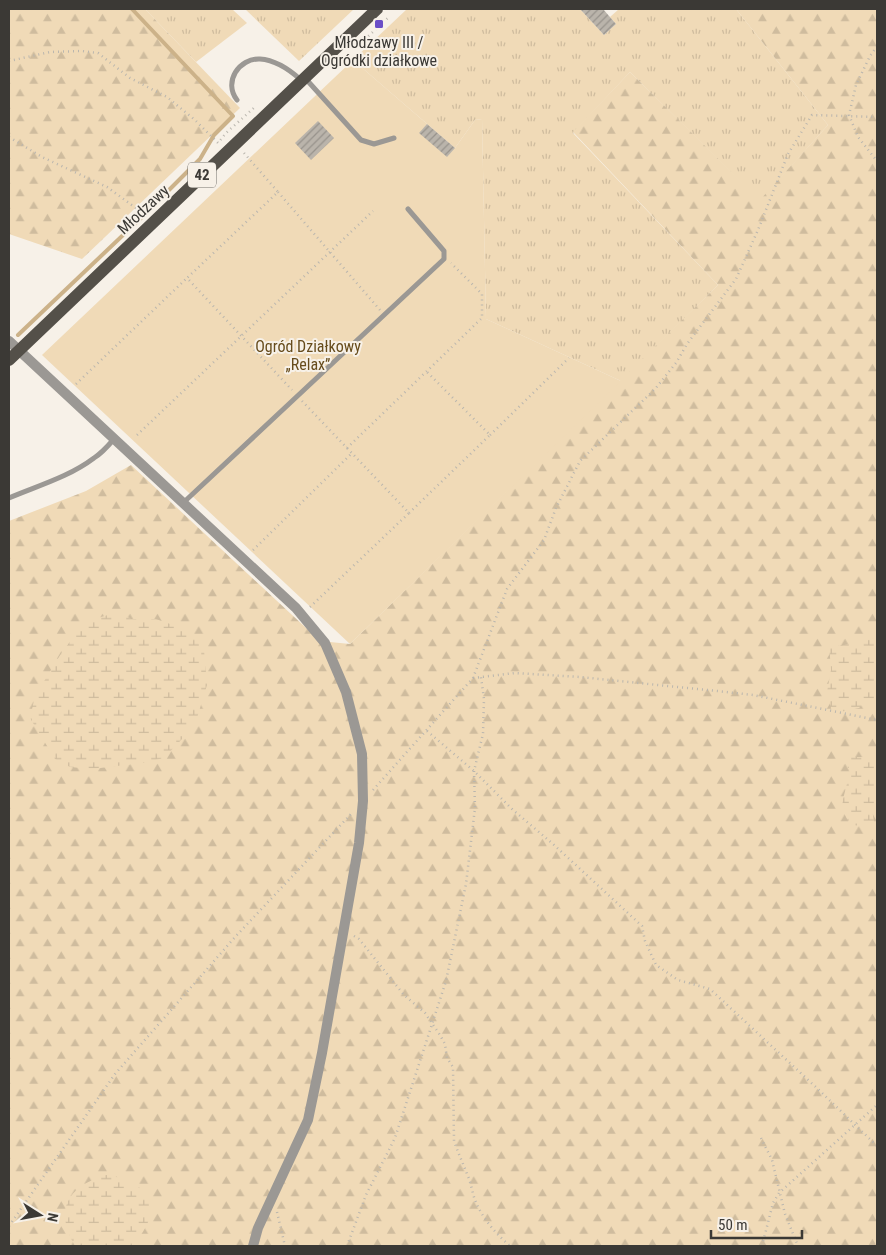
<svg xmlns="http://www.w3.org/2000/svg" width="886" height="1255" viewBox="0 0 886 1255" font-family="'Roboto Condensed',sans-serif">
	<defs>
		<pattern id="grass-tufts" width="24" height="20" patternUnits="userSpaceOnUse" patternTransform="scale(1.25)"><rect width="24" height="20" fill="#f0dab7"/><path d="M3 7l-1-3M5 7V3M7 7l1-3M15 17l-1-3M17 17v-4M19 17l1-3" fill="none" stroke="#cfbc9e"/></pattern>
		<pattern id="forest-firs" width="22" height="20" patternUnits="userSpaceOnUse" patternTransform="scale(1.25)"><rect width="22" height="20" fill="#f0dab7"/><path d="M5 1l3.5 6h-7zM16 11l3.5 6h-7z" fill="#cfbc9e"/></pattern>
		<pattern id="wetland-marsh" width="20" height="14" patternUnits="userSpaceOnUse" patternTransform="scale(1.25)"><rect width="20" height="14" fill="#f0dab7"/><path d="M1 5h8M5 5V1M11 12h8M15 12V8" fill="none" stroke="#cfbc9e"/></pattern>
		<pattern id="building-hatch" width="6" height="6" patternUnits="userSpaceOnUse" patternTransform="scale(1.25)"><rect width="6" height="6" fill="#bab4ab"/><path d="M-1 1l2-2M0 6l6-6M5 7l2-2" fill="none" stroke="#98938c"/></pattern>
	</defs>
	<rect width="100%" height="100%" fill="#f7f1e8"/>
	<g fill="url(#grass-tufts)">
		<polygon points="145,9 232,9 247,23 196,62"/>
		<polygon points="245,9 354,9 299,61"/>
		<polygon points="407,9 580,9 604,35 616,24 610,17 619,9 736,9 828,125 760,201 630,72 573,133 718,285 621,381 486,319 482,119 475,120 455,148 353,60"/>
	</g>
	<g fill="url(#forest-firs)">
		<polygon points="9,9 145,9 240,108 82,259 9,234"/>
		<polygon points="736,9 877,9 877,1246 9,1246 9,521 86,491 131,465 320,641 350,644 718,285 573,132 630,72 760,200 828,125"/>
	</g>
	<g fill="url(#wetland-marsh)">
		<polygon points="115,613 133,619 156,619 187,630 204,650 207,685 197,718 182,739 164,758 142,763 92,769 70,767 55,759 30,718 35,696 62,652 79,630 94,619"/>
		<polygon points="877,638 876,704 864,703 859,708 835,713 832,712 827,692 831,670 829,644 834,640 839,646"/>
		<polygon points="847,757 877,757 877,806 872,809 874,822 867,826 850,825 842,809 843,799 850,772 847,765"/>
		<path d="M106 1175C124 1178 144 1183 149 1204 149 1207 151 1212 150 1215 148 1227 139 1237 133 1246H75C54 1209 67 1187 106 1175Z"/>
	</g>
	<polygon fill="#f0dab7" points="353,60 455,148 475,120 482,119 486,319 621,381 350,644 42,355"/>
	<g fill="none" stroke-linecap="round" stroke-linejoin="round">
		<polyline stroke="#ccb289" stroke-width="4" points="18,335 141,218 200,159 214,135 233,116 132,9"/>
	</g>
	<g fill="url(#building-hatch)">
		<polygon points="580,9 603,9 616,24 604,35"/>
		<polygon points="318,121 334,138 311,160 295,143"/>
		<polygon points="427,124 455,148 447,157 419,133"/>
	</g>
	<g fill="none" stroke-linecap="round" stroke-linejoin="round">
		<g stroke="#bab6ae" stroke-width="2.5" stroke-dasharray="1 4" stroke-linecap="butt">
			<polyline points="361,43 390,16"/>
			<polyline points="877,46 870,56 856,85 849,115 858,137 877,161"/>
			<polyline points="9,61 50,52 82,51 98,53 130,78 167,97 195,120 218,143 226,133 256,106"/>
			<polyline points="9,137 42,157 107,187 144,214"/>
			<polyline points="244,153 278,192 187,278 292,390"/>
			<polyline points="278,192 380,310"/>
			<polyline points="76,384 187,278"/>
			<polyline points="302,401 347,448 482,318 482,294 451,263"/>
			<polyline points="137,435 373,211"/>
			<polyline points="490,435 569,358"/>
			<polyline points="409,513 490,435 426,371"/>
			<polyline points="253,550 352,453"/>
			<polyline points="310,607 409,513 347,448"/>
			<polyline points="473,678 515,673 580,677 717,691 753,695 877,720"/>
			<polyline points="427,731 474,771 513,810 553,844 642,926 645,941 656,965 678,980 710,989 819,1090 877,1146"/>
			<polyline points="373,790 473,678 507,589 544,540 556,508 580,461 655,389 676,363 687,344 736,279 758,230 788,154 812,115 877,117"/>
			<path d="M354 936 359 939 404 995 425 1013 440 1035 445 1044 447 1058 453 1067 454 1141C458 1153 463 1163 467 1174 471 1182 472 1192 475 1200 482 1218 496 1234 510 1246"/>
			<polyline points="761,1138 772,1160 785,1214 798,1246"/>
			<polyline points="277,1212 285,1246"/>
			<polyline points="9,1226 115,1074 236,936 351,814"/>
			<polyline points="347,1246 366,1195 395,1138 446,981 466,884 475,808 474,771 483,734 484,699 481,677"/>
			<polyline points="762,1246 773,1203 779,1193 877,1105"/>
		</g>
		<g stroke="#9b9894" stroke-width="5">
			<polyline points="305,78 361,140 374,144 394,138"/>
			<path d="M237 100C223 82 239 58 260 59 276 60 290 70 301 80"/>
			<path d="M9 498C37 486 69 477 94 458 102 453 108 446 114 439"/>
			<polyline points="183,503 444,259 444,251 408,209"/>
		</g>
		<polyline stroke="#9b9894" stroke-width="10" points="9,341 296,608 325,643 346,692 362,754 363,801 359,843 322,1053 308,1120 258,1228 253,1246"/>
		<polyline stroke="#545049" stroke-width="12" points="9,360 377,9"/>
	</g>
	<rect fill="#6a4ec7" stroke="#f7f1e8" stroke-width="2" x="374" y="19" width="10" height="10" rx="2.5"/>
	<g text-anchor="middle" stroke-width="4" stroke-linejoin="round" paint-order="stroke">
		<rect fill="#f7f1e8" stroke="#73706b" stroke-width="1" x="188" y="162.5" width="28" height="25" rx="4"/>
		<g font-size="15" font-weight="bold" fill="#3b3935">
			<text x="202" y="180">42</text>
		</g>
		<g font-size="16" fill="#3b3935" stroke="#f7f1e8">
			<text x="379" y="48">Młodzawy III /<tspan x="379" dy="18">Ogródki działkowe</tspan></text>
		</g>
		<g font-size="16" fill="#3b3935" stroke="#f7f1e8">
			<text transform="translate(143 209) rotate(-43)" y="6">Młodzawy</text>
		</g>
		<g font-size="16" fill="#674c1c" stroke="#f7f1e8">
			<text x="308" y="352">Ogród Działkowy<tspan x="308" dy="18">„Relax”</tspan></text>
		</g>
	</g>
	<rect width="886" height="1255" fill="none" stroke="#3b3935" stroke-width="20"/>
	<g transform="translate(40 1215) rotate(101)" stroke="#f7f1e8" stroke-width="4" paint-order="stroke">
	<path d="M0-4L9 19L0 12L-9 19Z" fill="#3b3935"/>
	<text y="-8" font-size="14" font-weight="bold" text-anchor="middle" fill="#3b3935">N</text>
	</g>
	<path d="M711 1230v8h91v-8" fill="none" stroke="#3b3935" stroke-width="2.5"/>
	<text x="718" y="1230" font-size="15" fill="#3b3935" stroke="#f7f1e8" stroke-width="4" paint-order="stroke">50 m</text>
</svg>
